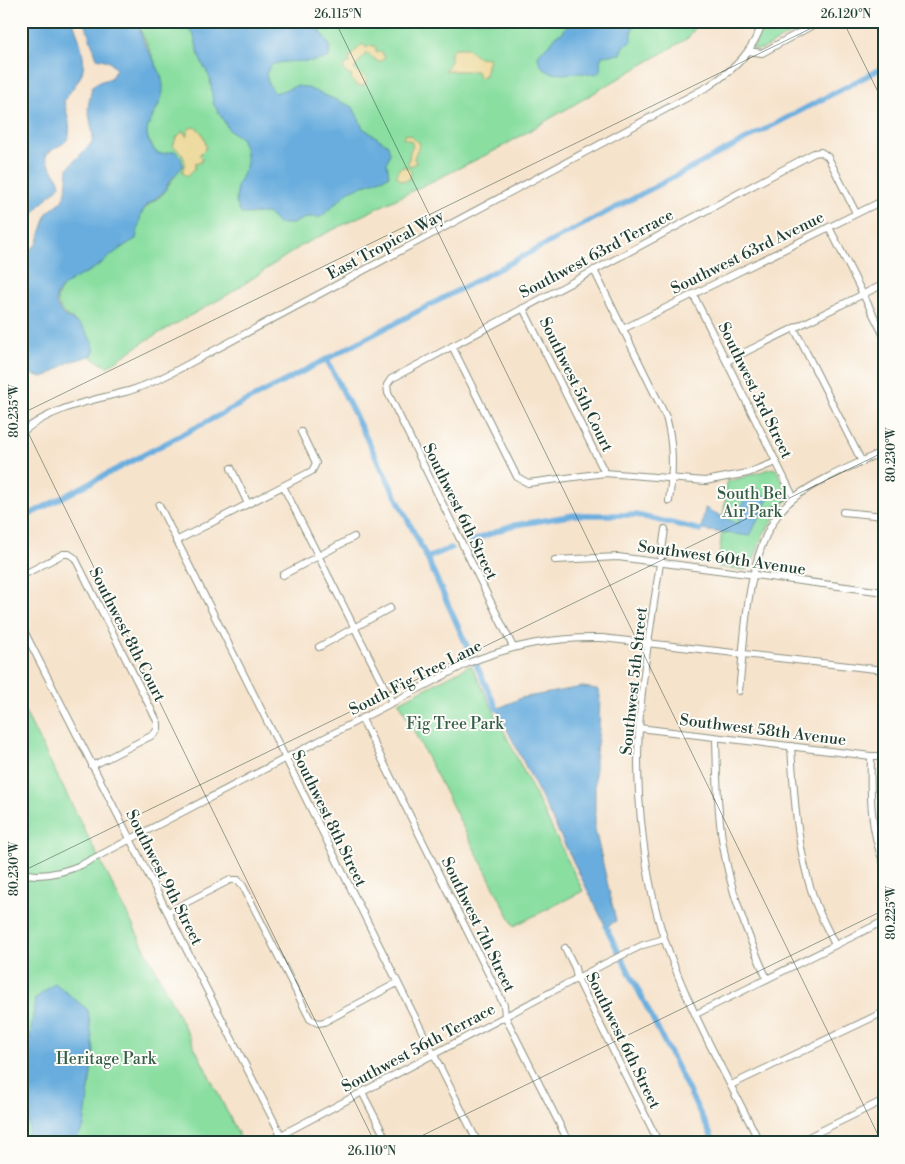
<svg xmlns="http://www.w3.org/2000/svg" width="905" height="1164" viewBox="0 0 905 1164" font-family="'Libre Bodoni',serif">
	<rect width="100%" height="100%" fill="#fdfcf7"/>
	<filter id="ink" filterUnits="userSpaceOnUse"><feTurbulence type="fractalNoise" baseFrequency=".02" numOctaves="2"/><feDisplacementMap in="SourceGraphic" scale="10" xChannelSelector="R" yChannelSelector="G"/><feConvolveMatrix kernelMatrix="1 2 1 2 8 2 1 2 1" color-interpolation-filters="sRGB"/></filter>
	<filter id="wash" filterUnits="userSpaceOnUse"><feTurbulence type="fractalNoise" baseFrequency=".0096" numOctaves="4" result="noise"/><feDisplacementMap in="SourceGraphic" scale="20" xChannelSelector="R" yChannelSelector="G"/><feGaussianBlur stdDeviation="1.12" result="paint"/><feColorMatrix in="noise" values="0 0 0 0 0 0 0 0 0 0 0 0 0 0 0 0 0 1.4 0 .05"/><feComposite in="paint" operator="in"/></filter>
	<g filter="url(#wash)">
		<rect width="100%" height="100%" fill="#f6e3cc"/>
		<g fill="#89dea0" stroke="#548e6a">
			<path d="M140 21H700L688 38 498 149 304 244 229 294 147 340 107 367 90 356 93 354C90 346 88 330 80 325 69 316 60 315 57 299 64 276 82 278 97 266 108 257 118 250 129 242 139 236 137 223 141 215 146 204 155 201 163 194 168 188 169 181 176 176L164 154 156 153 147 137 146 131 160 102 161 75 140 29Z"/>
			<polygon points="766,21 814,21 763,49 752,50"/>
			<polygon points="773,468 778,471 788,492 788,499 763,535 751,567 746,570 718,567 727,482"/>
			<polygon points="471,665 583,891 514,926 399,702"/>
			<polygon points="21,704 243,1143 21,1143"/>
		</g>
		<g fill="#eeda9e" stroke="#868c69">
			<polygon points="362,44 367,48 370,45 376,47 376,52 382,52 385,58 379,62 366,53 354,69 366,78 366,84 361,86 356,85 351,79 352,76 347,74 343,69 346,63 350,63 349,58"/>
			<polygon points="454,48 466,48 478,57 489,58 485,75 479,78 477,71 445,71 451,61 451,52"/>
			<path d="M193 127C203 129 205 140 206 148L199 155 202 158 201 162 195 164V168L187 176 182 172C189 160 182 152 173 146L176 138 183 131 187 137V130Z"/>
			<polygon points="405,134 412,136 413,139 420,143 414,158 416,163 410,166 408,165 410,151 413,146 411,141 403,138"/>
			<circle cx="404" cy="174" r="7"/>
		</g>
		<g fill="#69adde" stroke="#447589">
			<path d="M21 21H73C78 37 87 57 82 73 79 82 69 92 64 101 66 111 74 132 66 141 62 145 52 149 46 155 47 168 58 172 60 185 51 196 39 203 33 216 28 225 30 233 21 241Z"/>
			<path d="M84 21H140C136 40 162 65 163 86 164 114 131 126 157 153L161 154 175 151 181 158 183 166 169 182 164 192 147 205 141 214 136 239C120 247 110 257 96 267 83 276 39 290 63 314 68 319 74 321 80 325 86 329 93 343 95 351L90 356 69 362 49 375 42 377 21 371V262L24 255 37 244 47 213 62 201 66 192 68 168 92 142 93 136 88 108 92 87 96 83 111 78 116 69 109 61 97 58Z"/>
			<path d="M176 21H202L207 25H214L228 21H287L319 29 330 46 329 57C316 65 289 58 271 65L266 74 269 85 275 93 296 86 305 87 353 107 363 128 388 145 390 153 387 162 389 176 349 191 321 217H307L292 224H278L267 213 241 214 236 203 237 186 247 164 245 147 241 138 229 130 213 103 210 78 200 59 193 33Z"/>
			<path d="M570 21H637L632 30V41L624 46 621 54 602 56 600 62 601 71C592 77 589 73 579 73 564 74 540 78 538 56 543 46 551 47 556 35L562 33Z"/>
			<polygon points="755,487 768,499 750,536 701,530 705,508 738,524 746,491"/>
			<polygon points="582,687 597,689 600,695 599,729 595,760 595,829 616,921 606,927 497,709 521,698"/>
			<polygon points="55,983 88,1010 94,1051 84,1127 74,1143 23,1143 29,1131 27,1063 35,999"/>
		</g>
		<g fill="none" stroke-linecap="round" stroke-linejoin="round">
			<g stroke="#69adde" stroke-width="5.5">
				<polyline points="327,360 427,558 471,655"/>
				<polyline points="21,519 884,67"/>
				<polyline points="470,542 510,526 574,515 636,515 701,530"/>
				<polyline points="427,558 451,548"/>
				<polyline points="476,664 497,709"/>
				<polyline points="606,927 618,951"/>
				<polyline points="623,960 715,1143"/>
			</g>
		</g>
	</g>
	<g filter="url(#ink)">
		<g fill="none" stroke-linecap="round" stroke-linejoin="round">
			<g stroke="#8a9080" stroke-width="8">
				<g id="minor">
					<polyline points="748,51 762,53 820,21"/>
					<polyline points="882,119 884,119"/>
					<polyline points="829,227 884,336"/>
					<path d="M594 270 666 417C674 444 673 473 669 501"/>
					<polyline points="693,294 794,498"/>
					<polyline points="523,308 605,473"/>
					<polyline points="794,328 862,462"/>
					<polyline points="623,329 884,200"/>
					<polyline points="452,346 517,477 528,483 605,473 705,481 748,473 776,462"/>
					<polyline points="727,361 884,284"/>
					<path d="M21 433C51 408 89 401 125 392 144 387 162 378 179 369L709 86C736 68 752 53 763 21"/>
					<polyline points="231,468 248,504"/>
					<polyline points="283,486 392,702"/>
					<polyline points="159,505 478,1143"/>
					<polyline points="843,512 884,516"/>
					<path d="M665 529C656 595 643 662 639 728 635 794 644 878 665 941 689 1011 727 1077 760 1143"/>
					<polyline points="176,541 312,471 316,463 301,432"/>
					<polyline points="555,560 618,557 884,592"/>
					<polyline points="283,575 354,537"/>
					<polyline points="21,576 63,554 69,554 75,558 158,723 158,729 153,735 92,766"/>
					<polyline points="21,625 285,1143"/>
					<polyline points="319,647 390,608"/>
					<polyline points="513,647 388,393 387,385 391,379 814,153 821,152 828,157 856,213"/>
					<path d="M739 691C746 633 745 535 795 497 821 478 855 465 884 451"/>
					<polyline points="362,719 504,1005 505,1016 569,1143"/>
					<polyline points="639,728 871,756 884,756"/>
					<path d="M716 738C717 773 717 809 723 845 730 891 748 936 767 979"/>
					<path d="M791 746C794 797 797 850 814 899 819 914 828 930 835 945"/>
					<path d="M871 756C870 793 870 830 884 864"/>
					<path d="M21 873C42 878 62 873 81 865L468 663C513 645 554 637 602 638L884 670"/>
					<polyline points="168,912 230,880 238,880 243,886 310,1019 318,1023 324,1022 397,983"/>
					<polyline points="565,948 575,968 577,978 659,1143"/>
					<polyline points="696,1014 884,921"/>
					<polyline points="731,1085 884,1012"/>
					<polyline points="362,1092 388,1143"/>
					<polyline points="266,1143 606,963 643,945 664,939"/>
					<polyline points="796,1143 884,1100"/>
				</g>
			</g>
			<use href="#minor" stroke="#fff" stroke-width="6"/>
		</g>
	</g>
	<path fill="none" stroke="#1f3d34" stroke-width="1" stroke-opacity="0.45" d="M335 21 882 1143M843 21 884 104M21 414 826 21M21 418 375 1143M21 872 884 452M407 1143 884 910"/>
	<g text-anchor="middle" stroke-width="4" stroke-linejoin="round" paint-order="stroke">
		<g font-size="16" fill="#1f3d34" stroke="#fdfcf7">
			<text transform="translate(385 244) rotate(-28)" y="6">East Tropical Way</text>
			<text transform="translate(747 252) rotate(-26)" y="6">Southwest 63rd Avenue</text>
			<text transform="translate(596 253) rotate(-28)" y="6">Southwest 63rd Terrace</text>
			<text transform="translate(577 384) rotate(64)" y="6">Southwest 5th Court</text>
			<text transform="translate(756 390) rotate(64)" y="6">Southwest 3rd Street</text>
			<text transform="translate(461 511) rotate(64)" y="6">Southwest 6th Street</text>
			<text transform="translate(722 557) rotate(8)" y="6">Southwest 60th Avenue</text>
			<text transform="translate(128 634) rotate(63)" y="6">Southwest 8th Court</text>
			<text transform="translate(415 677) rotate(-27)" y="6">South Fig Tree Lane</text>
			<text transform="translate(633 681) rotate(-84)" y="6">Southwest 5th Street</text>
			<text transform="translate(763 729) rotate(7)" y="6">Southwest 58th Avenue</text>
			<text transform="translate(330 818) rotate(64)" y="6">Southwest 8th Street</text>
			<text transform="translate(165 877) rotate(63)" y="6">Southwest 9th Street</text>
			<text transform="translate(479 924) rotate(64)" y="6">Southwest 7th Street</text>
			<text transform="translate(624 1040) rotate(64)" y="6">Southwest 6th Street</text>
			<text transform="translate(418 1047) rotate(-28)" y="6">Southwest 56th Terrace</text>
		</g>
		<g font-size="16" fill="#345d4a" stroke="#fdfcf7">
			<text x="752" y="499">South Bel<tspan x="752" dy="18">Air Park</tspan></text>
			<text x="455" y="729">Fig Tree Park</text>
			<text x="106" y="1064">Heritage Park</text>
		</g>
	</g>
	<rect width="905" height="1164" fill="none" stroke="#fdfcf7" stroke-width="55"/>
	<rect x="28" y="28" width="850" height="1108" fill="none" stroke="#1f3d34" stroke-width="2"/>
	<g font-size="12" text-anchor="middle" fill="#1f3d34">
		<text x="338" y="18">26.115°N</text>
		<text x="846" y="18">26.120°N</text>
		<text transform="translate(14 411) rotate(-90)" y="4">80.235°W</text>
		<text transform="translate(891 455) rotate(-90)" y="4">80.230°W</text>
		<text transform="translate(14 869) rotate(-90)" y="4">80.230°W</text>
		<text transform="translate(891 913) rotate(-90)" y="4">80.225°W</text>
		<text x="372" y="1155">26.110°N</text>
	</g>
</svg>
